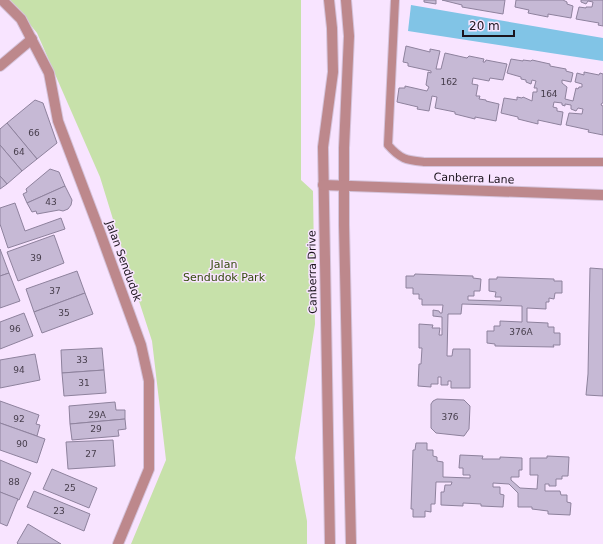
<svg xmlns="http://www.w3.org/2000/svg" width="603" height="544" viewBox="0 0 603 544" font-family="'DejaVu Sans',sans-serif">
	<rect width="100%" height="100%" fill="#f8e4ff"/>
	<polygon fill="#c7e1aa" points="10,0 301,0 301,180 313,191 315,324 295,458 307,521 307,544 131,544 166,460 152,341 124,255 100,177 37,33"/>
	<polygon fill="#81c4e6" points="411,5 603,38 603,61 408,31"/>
	<g fill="#c6b9d5" stroke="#8e829d">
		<polygon points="424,0 436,0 436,4 424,2"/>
		<polygon points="442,0 505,0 503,14 462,7 462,5"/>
		<polygon points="516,0 563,0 567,2 567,4 573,6 571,18 548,14 548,17 528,13 529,10 515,7"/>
		<polygon points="581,0 603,0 603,26 598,25 599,23 576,19 579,7 586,8 586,7 592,7 593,2 588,1 586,4 581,2"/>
		<polygon points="406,46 430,52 430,49 440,51 436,69 441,69 445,53 467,58 469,56 484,59 483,62 485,62 486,60 507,64 503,80 490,78 489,81 473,78 472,84 478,85 476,96 480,96 479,99 486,100 486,101 499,104 496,121 475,117 475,119 455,114 455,112 435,108 437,97 432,96 429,111 417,109 418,107 397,102 399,88 405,88 405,86 427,91 429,87 426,85 428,72 431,73 431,71 408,66 408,63 403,62"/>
		<polygon points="511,59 523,61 523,60 531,61 532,60 550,64 550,66 566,69 566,71 573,73 571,82 562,80 562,83 567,87 565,99 573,101 576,88 578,89 579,87 582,87 582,84 575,82 577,73 584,75 584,72 599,75 600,73 603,74 603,103 602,103 601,105 603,106 603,135 588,132 589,130 566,125 569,113 582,114 583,109 578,108 576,111 571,109 571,105 565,104 565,106 562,105 562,103 554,102 553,107 557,108 557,111 563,112 561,125 538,120 538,124 518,119 518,117 501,113 504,98 517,100 517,97 522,98 523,97 532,101 533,92 537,92 537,88 534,88 536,81 532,80 531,84 526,82 526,80 521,79 521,77 507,73"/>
		<polygon points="35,100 43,103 57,143 37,159 7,123"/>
		<polygon points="7,123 37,159 22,171 0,145 0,129"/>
		<polygon points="0,145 22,171 7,184 0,176"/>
		<polygon points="50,169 59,172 65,186 27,203 23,194 27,192 26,189"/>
		<polygon points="0,176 7,184 0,189"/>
		<polygon points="65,186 72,200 71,205 68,209 63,211 59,210 37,214 36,211 32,212 27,203"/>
		<polygon points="15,203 25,231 61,218 65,229 8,248 0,224 0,208"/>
		<polygon points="54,235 64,263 18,281 7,252"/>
		<polygon points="0,249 9,273 0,276"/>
		<polygon points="590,268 603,269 603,396 586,395 588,374"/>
		<polygon points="77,271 85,293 34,312 26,289"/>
		<polygon points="9,273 20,301 0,308 0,276"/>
		<polygon points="415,274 473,276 473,278 481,279 480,291 474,291 474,296 468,296 468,300 501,301 501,297 495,297 496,292 489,291 489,279 497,279 497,277 554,279 554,281 562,281 562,293 555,293 554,299 549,298 549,302 546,302 546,309 527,308 527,322 548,323 548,327 554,327 554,333 560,333 560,345 553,345 554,347 495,346 495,344 487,343 487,331 494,331 494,326 500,326 500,321 522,322 522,306 462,304 461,314 448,314 447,356 452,356 453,349 470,349 470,388 451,388 451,381 448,381 448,385 441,385 441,377 438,377 438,384 431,384 431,387 418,386 419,364 421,364 422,348 419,348 419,324 433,325 432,328 440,328 439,335 442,335 442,317 433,316 433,310 439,311 440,313 442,313 443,305 422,305 422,299 419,299 419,294 413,294 413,288 406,288 406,276 414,276"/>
		<polygon points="85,293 93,314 42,333 34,312"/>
		<polygon points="24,313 33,336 0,349 0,322"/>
		<polygon points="102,348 104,370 62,373 61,350"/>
		<polygon points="35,354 40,380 0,388 0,360"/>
		<polygon points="104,370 106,393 64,396 62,373"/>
		<polygon points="437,399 464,400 470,406 469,429 464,436 436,433 431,428 431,404 433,401"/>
		<polygon points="0,401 39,415 36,424 40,425 37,436 0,423"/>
		<polygon points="115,402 116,410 125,410 125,419 70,424 69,406"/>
		<polygon points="125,419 126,429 118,430 119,436 72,440 70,424"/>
		<polygon points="0,423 45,439 37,463 0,450"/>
		<polygon points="113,440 115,466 68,469 66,442"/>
		<polygon points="416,443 427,443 427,450 433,450 433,456 437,457 437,461 443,462 443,477 470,478 470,475 463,475 463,468 459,468 460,455 483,456 482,459 500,459 500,457 522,458 522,470 519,470 519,477 511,477 511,480 520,488 537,489 538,475 530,475 530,458 547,458 547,456 569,457 568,476 562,476 562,479 556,479 556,486 549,486 549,484 545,484 545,491 560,491 561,495 567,495 567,502 571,503 570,515 548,514 548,511 532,509 532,507 518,507 518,493 509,484 493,483 493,487 500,487 500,494 504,495 503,507 481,506 481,504 463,503 463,506 441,505 441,492 444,492 445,485 451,485 452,482 436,482 435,504 431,504 431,512 425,511 425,517 413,517 413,509 411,509 413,450 415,450"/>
		<polygon points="0,460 31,473 19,500 0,492"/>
		<polygon points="52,469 97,488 89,508 43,489"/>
		<polygon points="34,491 90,514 84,531 27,507"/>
		<polygon points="0,492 18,499 7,526 0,523"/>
		<polygon points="28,524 61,544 18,544 17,543"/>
	</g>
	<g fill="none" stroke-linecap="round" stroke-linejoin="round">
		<g stroke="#d5c3db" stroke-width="10">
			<path id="service" d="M395 0 388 145C401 160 407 160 425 162H603"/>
		</g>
		<g stroke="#d5c3db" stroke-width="12">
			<g id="minor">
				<polyline points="2,0 21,19 49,73 58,121 100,232 141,345 149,381 149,469 118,544"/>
				<polyline points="329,0 332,28 333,72 323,147 330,544"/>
				<polyline points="346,0 349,36 344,148 344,225 351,544"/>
				<polyline points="0,66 32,39"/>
				<polyline points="323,185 603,195"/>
			</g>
		</g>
		<use href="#service" stroke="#bd888c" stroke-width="8"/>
		<use href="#minor" stroke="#bd888c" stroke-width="10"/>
	</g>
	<g text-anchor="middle" stroke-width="3" stroke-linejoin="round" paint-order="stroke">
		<g font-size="9" fill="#463d4b">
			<text x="449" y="85">162</text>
			<text x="549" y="97">164</text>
			<text x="34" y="136">66</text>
			<text x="19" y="155">64</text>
			<text x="51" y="205">43</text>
			<text x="36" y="261">39</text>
			<text x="55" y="294">37</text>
			<text x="64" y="316">35</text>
			<text x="15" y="332">96</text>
			<text x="521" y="335">376A</text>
			<text x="82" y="363">33</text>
			<text x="19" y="373">94</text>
			<text x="84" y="386">31</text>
			<text x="97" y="418">29A</text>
			<text x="450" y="420">376</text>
			<text x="19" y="422">92</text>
			<text x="96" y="432">29</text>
			<text x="22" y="447">90</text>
			<text x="91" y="457">27</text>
			<text x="14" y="485">88</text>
			<text x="70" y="491">25</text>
			<text x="59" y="514">23</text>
		</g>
		<g font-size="11" fill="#1b141d" stroke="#f8e4ff">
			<text transform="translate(474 178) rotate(2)" y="4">Canberra Lane</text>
			<text transform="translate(124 261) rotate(70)" y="4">Jalan Sendudok</text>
			<text transform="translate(312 272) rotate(-91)" y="4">Canberra Drive</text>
		</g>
		<g font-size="11" fill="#334b0c" stroke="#f8e4ff">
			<text x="224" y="268">Jalan<tspan x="224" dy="13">Sendudok Park</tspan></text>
		</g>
	</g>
	<path d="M463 30v6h51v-6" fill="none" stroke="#1b141d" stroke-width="2"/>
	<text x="469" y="30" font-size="12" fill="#1b141d" stroke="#f8e4ff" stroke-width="3" paint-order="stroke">20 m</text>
</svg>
